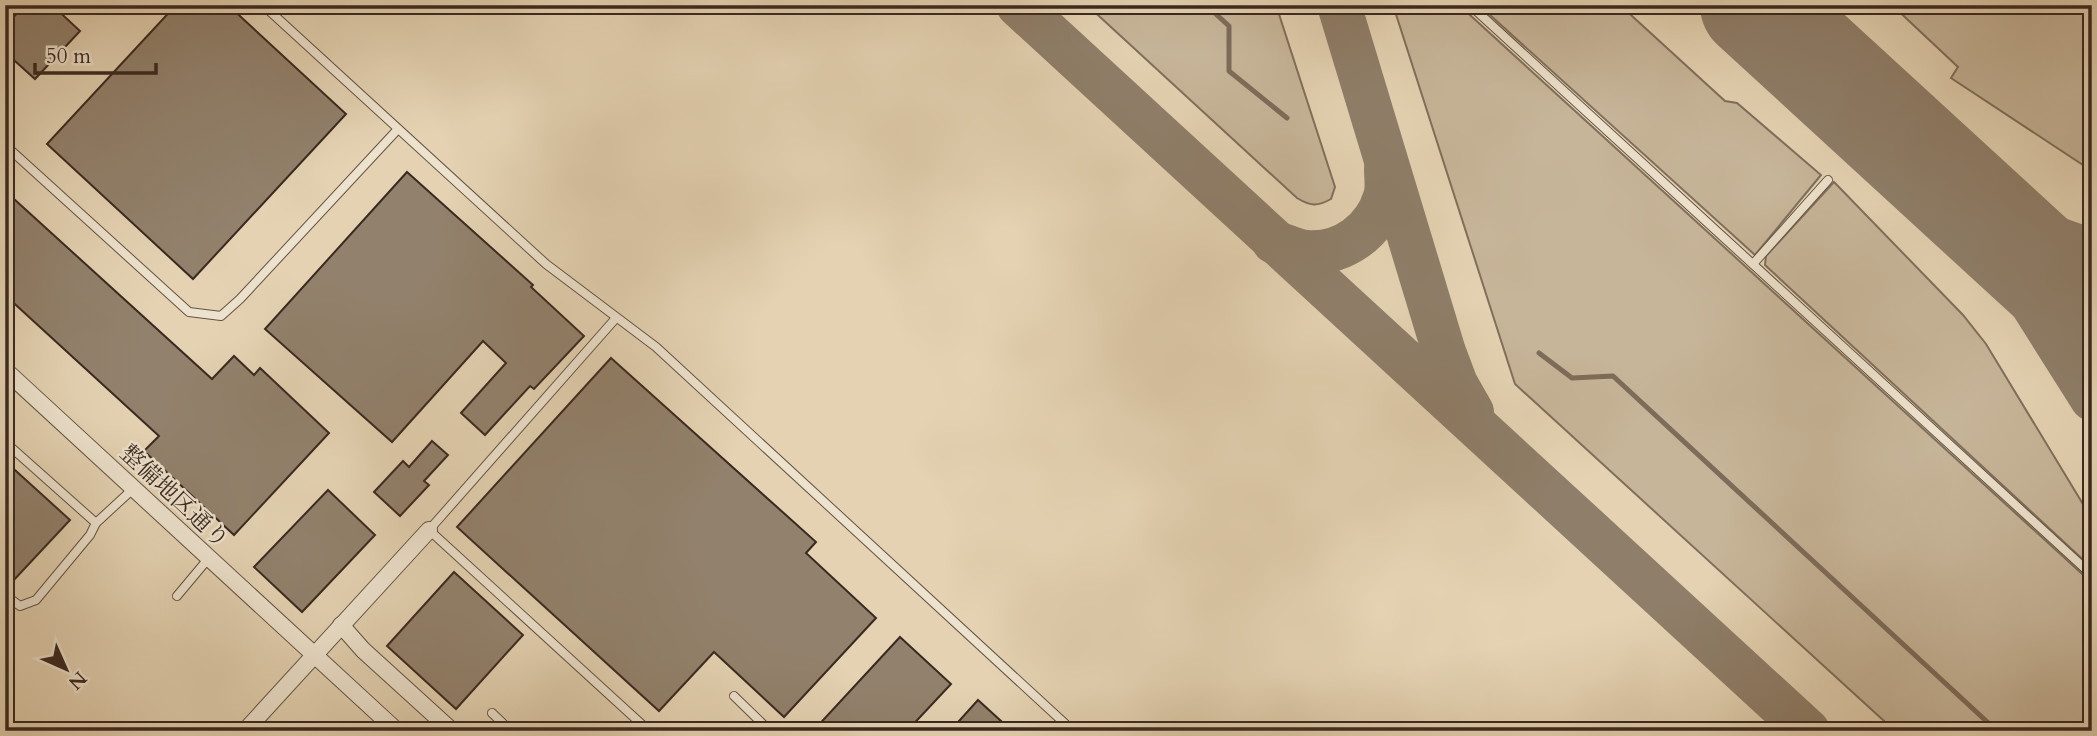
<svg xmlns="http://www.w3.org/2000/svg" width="2097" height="736" viewBox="0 0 2097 736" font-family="Cardo,'Noto Serif JP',serif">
	<rect width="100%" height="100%" fill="#e4d2b2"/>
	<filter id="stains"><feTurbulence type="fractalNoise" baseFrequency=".00286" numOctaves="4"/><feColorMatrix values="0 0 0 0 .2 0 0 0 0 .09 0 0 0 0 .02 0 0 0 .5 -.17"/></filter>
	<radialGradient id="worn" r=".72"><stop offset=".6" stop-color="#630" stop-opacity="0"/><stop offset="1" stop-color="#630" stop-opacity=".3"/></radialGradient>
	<g fill="#c7b599" stroke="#806f5c" stroke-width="2">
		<path d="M1087 5H1276L1335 187 1331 199C1317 207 1310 206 1297 198Z"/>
		<polygon points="1393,5 1459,5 2092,583 2092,731 1895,731 1515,384"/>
		<polygon points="1479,5 1620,5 1725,101 1737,103 1821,175 1755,255"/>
		<polygon points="1892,5 2092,5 2092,162 2086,167 1951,78 1958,67"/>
		<polygon points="1834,182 1963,315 1986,344 2092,519 2092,568 1765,265 1766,256"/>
	</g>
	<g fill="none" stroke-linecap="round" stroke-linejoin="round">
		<g stroke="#7d6c5a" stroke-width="5">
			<polyline points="1206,5 1229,26 1229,71 1287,118"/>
			<polyline points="1539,353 1572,378 1613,376 1997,731"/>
		</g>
		<g stroke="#8f7e69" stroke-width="44">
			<polyline points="1018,5 1808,731"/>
			<polyline points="1339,5 1444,352 1456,384 1472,412"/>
			<polyline points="1967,201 2092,399"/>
			<polyline points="1978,211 2092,251"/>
			<path d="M1274 242C1284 245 1296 251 1306 252 1343 255 1375 231 1385 197 1388 188 1386 178 1386 169"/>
		</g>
		<polyline stroke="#8f7e69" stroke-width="108" points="1754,5 2092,315"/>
	</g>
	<g fill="#92816c" stroke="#3a2920" stroke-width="2">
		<polygon points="25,5 52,5 80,31 35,79 5,52 5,26"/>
		<polygon points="176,5 228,5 346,114 193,279 47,144"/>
		<polygon points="407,172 533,285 531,287 584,336 534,389 530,386 485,435 461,413 506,363 483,341 392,442 265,329"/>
		<polygon points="14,199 212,379 234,356 254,375 260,368 329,433 234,535 144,451 159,436 5,295 5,208"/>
		<polygon points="611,358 816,542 806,553 876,618 784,717 714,652 659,711 457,527"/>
		<polygon points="432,441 448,455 424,481 429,485 400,516 374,492 403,461 409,467"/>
		<polygon points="5,461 70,520 12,582 5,575"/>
		<polygon points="328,490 375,535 302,612 254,567"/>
		<polygon points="454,572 523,635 456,709 387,646"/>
		<polygon points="900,637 951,684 907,731 813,731"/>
		<polygon points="978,700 1012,731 950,731"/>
	</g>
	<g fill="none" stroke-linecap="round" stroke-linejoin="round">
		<g stroke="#645344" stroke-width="10">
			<g id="lane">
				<polyline points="263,5 546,264 656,347 1073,731"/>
				<polyline points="1470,5 2092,575"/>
				<polyline points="5,86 7,84"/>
				<polyline points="5,145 189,312 221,316 240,299 398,129"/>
				<polyline points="1753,264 1828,180"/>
				<polyline points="616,318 429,530 649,731"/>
				<polyline points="5,442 96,523 134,488"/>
				<polyline points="5,595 20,606 36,600 90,535 96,523"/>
				<polyline points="177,596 208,559"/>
				<polyline points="734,696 770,731"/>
				<polyline points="492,713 511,731"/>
			</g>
		</g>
		<g stroke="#645344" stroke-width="18">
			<g id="street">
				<polyline points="5,370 397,731"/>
				<polyline points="341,625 363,650 452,731"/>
				<polyline points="245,731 429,530"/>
			</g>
		</g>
		<use href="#lane" stroke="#ede2cd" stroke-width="8"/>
		<use href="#street" stroke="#ede2cd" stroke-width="16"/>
	</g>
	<g text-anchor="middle" stroke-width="5" stroke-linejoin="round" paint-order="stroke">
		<g font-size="23" fill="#3a2920" stroke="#ede2cd">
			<text transform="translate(175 496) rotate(43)" y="8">整備地区通り</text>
		</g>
	</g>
	<rect width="2097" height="736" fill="none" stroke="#e4d2b2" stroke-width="28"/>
	<rect x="7" y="7" width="2083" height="722" fill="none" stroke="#3a2920" stroke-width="3.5"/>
	<rect x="14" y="14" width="2069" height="708" fill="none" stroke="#3a2920" stroke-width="2"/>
	<g transform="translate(66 669) rotate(135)" stroke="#ede2cd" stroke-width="5" paint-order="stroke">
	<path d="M0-5L12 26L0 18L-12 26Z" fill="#3a2920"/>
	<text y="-10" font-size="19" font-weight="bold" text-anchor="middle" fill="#3a2920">N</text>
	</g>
	<path d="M35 63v10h121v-10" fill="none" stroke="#3a2920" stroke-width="3.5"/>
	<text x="46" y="63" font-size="21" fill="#3a2920" stroke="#ede2cd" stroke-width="5" paint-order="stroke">50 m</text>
	<rect width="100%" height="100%" filter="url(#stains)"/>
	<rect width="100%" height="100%" fill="url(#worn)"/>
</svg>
